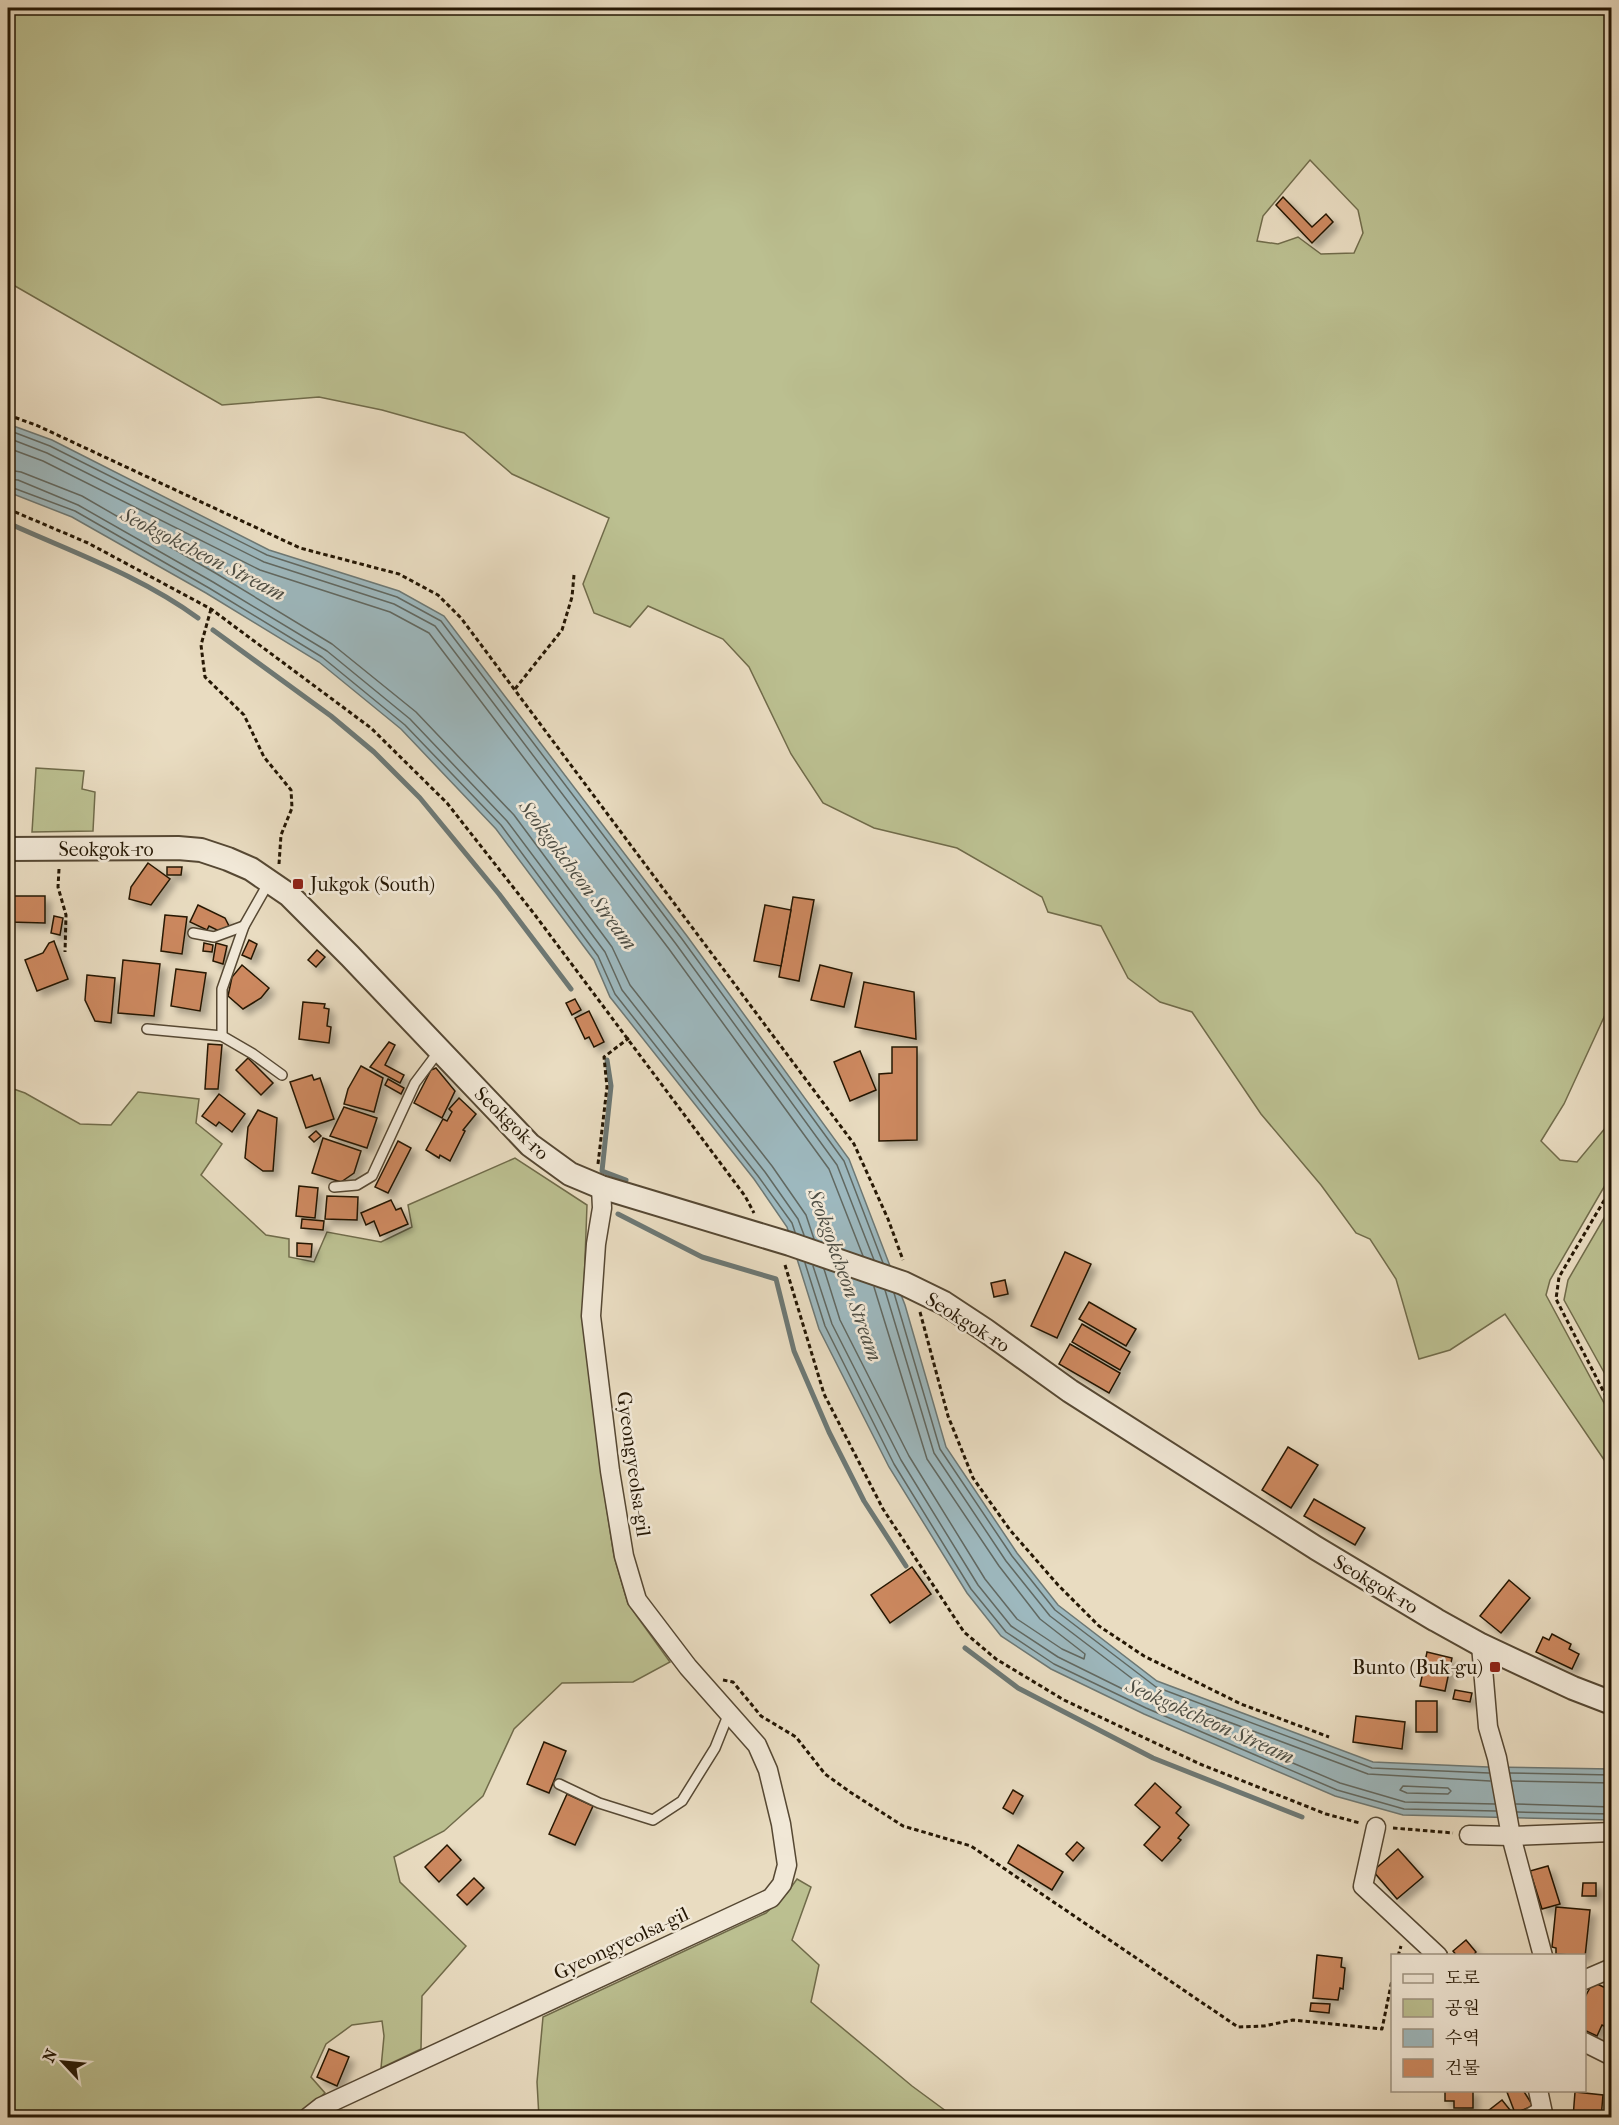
<svg xmlns="http://www.w3.org/2000/svg" width="1619" height="2125" viewBox="0 0 1619 2125" font-family="'IM FELL French Canon','Noto Serif KR',serif">
	<defs>
		<filter id="shadow"><feDropShadow dx="5.5" dy="5.5" stdDeviation="3" flood-color="#0004"/></filter>
	</defs>
	<rect width="100%" height="100%" fill="#e9dcc1"/>
	<filter id="stains"><feTurbulence type="fractalNoise" baseFrequency=".00333" numOctaves="4"/><feColorMatrix values="0 0 0 0 .2 0 0 0 0 .09 0 0 0 0 .02 0 0 0 .5 -.17"/></filter>
	<radialGradient id="worn" r=".72"><stop offset=".6" stop-color="#630" stop-opacity="0"/><stop offset="1" stop-color="#630" stop-opacity=".3"/></radialGradient>
	<g fill="#bbbf90" stroke="#706b4a" stroke-width="1.5" fill-rule="evenodd">
		<path d="M8 8H1611V1002L1564 1104 1541 1141 1560 1160 1577 1162 1611 1121V1175L1550 1280 1546 1295 1611 1416V1470L1505 1314 1450 1350 1419 1359 1396 1279 1370 1239 1356 1233 1321 1185 1261 1114 1192 1012 1160 1002 1128 978 1101 926 1048 912 1042 897 957 848 874 828 823 803 791 754 749 667 723 639 648 606 630 627 594 613 583 584 609 518 512 474 464 433 382 410 319 397 222 405 8 282ZM1310 160 1358 210 1363 233 1354 253 1321 254 1298 237 1278 244 1257 241 1263 216Z"/>
		<polygon points="36,768 84,771 82,789 95,792 93,831 32,832"/>
		<polygon points="8,1087 25,1093 80,1124 111,1125 138,1092 199,1099 196,1123 222,1144 201,1175 266,1235 289,1239 289,1257 314,1262 327,1232 381,1242 412,1227 408,1205 515,1158 587,1205 583,1313 601,1472 614,1556 628,1604 670,1662 633,1682 562,1683 514,1729 483,1796 444,1831 394,1857 400,1882 466,1946 422,1996 421,2049 381,2068 384,2036 382,2021 352,2025 326,2044 311,2077 325,2093 296,2117 8,2117"/>
		<polygon points="1611,1206 1611,1385 1564,1300 1568,1280"/>
		<polygon points="797,1879 811,1887 792,1940 819,1965 811,2002 912,2086 954,2117 539,2118 537,2082 543,2017 766,1913 787,1893"/>
	</g>
	<polygon fill="#9db8be" stroke="#6d7874" stroke-width="1.5" points="8,424 52,440 269,550 399,591 444,616 687,936 849,1159 905,1305 946,1447 1017,1553 1058,1605 1157,1681 1373,1762 1488,1767 1611,1769 1611,1820 1403,1815 1335,1796 1144,1714 1051,1669 1001,1636 967,1593 889,1467 819,1329 787,1227 754,1179 610,997 594,960 496,829 401,729 319,662 206,593 72,517 8,492"/>
	<g fill="none" stroke-linecap="round" stroke-linejoin="round">
		<g stroke="#616861" stroke-width="1.5">
			<polyline points="8,430 50,446 267,555 397,597 441,621 682,939 844,1161 883,1263"/>
			<polyline points="8,438 47,453 264,562 394,604 435,626 676,944 837,1165 874,1260"/>
			<polyline points="8,448 43,461 260,570 390,612 429,633 669,949 829,1169 863,1256"/>
			<polyline points="8,470 21,472 82,496 217,574 332,644 416,712 514,815 612,947 630,985 772,1166 806,1215 814,1239"/>
			<polyline points="8,479 18,480 78,505 213,582 327,651 410,719 507,821 605,952 622,990 765,1172 798,1219 804,1235"/>
			<polyline points="8,486 75,511 209,588 322,657 405,725 501,825 598,956 615,994 758,1176 792,1223 795,1232"/>
			<polyline points="805,1263 825,1326 894,1464 971,1589 1006,1632 1054,1664 1146,1708 1337,1790 1404,1809 1496,1811"/>
			<polyline points="813,1266 832,1324 901,1460 978,1585 1011,1626 1058,1657 1149,1702 1340,1783 1405,1802 1495,1804"/>
			<polyline points="824,1269 840,1320 909,1456 985,1579 1017,1619 1062,1649 1084,1659 1085,1654 1040,1619 999,1566 927,1459 874,1287"/>
			<polyline points="885,1290 934,1453 1006,1561 1050,1616 1151,1693 1368,1774 1490,1781"/>
			<polyline points="894,1293 940,1449 1012,1556 1055,1610 1156,1687 1372,1768 1489,1773"/>
			<polyline points="1510,1773 1612,1775"/>
			<polyline points="1512,1781 1612,1783"/>
			<polygon points="1403,1786 1448,1788 1451,1791 1448,1794 1407,1793 1400,1790"/>
			<polyline points="1516,1804 1612,1807"/>
			<polyline points="1517,1812 1612,1814"/>
		</g>
		<g stroke="#6d7874" stroke-width="5">
			<path d="M8 523C72 552 141 576 198 618"/>
			<polyline points="213,630 331,716 374,752 420,798 499,894 571,989"/>
			<polyline points="607,1060 611,1086 602,1171 626,1180"/>
			<polyline points="618,1214 702,1257 776,1279 794,1351 829,1432 864,1501 906,1566"/>
			<polyline points="965,1648 1018,1688 1153,1758 1302,1817"/>
		</g>
	</g>
	<g fill="#cc885f" stroke="#251704" stroke-width="1.5" filter="url(#shadow)">
		<polygon points="1283,197 1312,227 1326,214 1333,222 1312,243 1276,205"/>
		<polygon points="148,863 170,879 151,905 129,899 131,887"/>
		<polygon points="167,867 182,867 181,875 167,875"/>
		<polygon points="11,896 45,896 45,923 10,922"/>
		<polygon points="793,897 814,900 799,981 779,977"/>
		<polygon points="198,905 225,918 229,926 219,931 209,926 207,930 190,922"/>
		<polygon points="765,905 791,910 781,966 754,961"/>
		<polygon points="165,915 187,917 182,954 161,951"/>
		<polygon points="54,916 63,918 60,935 51,933"/>
		<polygon points="249,940 257,944 251,959 242,955"/>
		<polygon points="54,941 68,979 37,991 25,960 43,953 49,943"/>
		<polygon points="204,943 213,945 212,952 203,951"/>
		<polygon points="216,943 227,946 223,964 213,961"/>
		<polygon points="317,950 325,957 316,967 308,960"/>
		<polygon points="123,960 160,964 154,1016 118,1013"/>
		<polygon points="242,965 269,988 261,998 243,1009 228,996 232,977"/>
		<polygon points="820,965 852,973 844,1007 811,1000"/>
		<polygon points="176,969 206,973 200,1011 171,1006"/>
		<polygon points="87,975 115,978 111,1023 95,1021 85,1000"/>
		<polygon points="864,982 914,992 916,1039 855,1027"/>
		<polygon points="575,999 581,1010 572,1015 566,1003"/>
		<polygon points="303,1002 325,1004 324,1008 329,1009 327,1026 331,1027 329,1043 299,1039"/>
		<polygon points="589,1011 604,1042 594,1047 589,1037 585,1039 575,1018"/>
		<polygon points="389,1042 395,1045 385,1065 404,1075 400,1083 370,1067"/>
		<polygon points="208,1044 222,1045 218,1089 205,1089"/>
		<polygon points="892,1047 917,1047 917,1140 879,1141 879,1074 892,1073"/>
		<polygon points="860,1051 876,1090 850,1101 834,1062"/>
		<polygon points="248,1058 273,1083 261,1095 236,1070"/>
		<polygon points="361,1066 383,1078 374,1112 344,1104 348,1089"/>
		<polygon points="436,1068 455,1091 442,1118 414,1103 431,1070"/>
		<polygon points="312,1075 314,1080 320,1078 334,1119 306,1128 290,1082"/>
		<polygon points="388,1079 404,1088 401,1094 385,1085"/>
		<polygon points="219,1094 245,1114 232,1132 219,1122 216,1126 202,1116"/>
		<polygon points="459,1098 476,1114 463,1130 465,1131 450,1161 440,1155 439,1158 426,1150 443,1119 447,1121 452,1112 449,1109"/>
		<polygon points="344,1107 377,1118 367,1148 330,1136"/>
		<polygon points="258,1110 277,1118 273,1171 263,1171 245,1158 248,1127"/>
		<polygon points="316,1131 321,1136 314,1142 309,1137"/>
		<polygon points="323,1138 361,1151 354,1173 341,1182 312,1173"/>
		<polygon points="398,1141 411,1148 388,1193 375,1187"/>
		<polygon points="299,1186 318,1188 315,1218 296,1216"/>
		<polygon points="327,1196 358,1197 357,1220 325,1219"/>
		<polygon points="391,1200 396,1210 401,1208 408,1224 380,1236 374,1221 366,1225 361,1213"/>
		<polygon points="302,1219 324,1221 323,1230 301,1228"/>
		<polygon points="297,1243 312,1244 311,1257 297,1256"/>
		<polygon points="1065,1252 1091,1264 1057,1338 1031,1326"/>
		<polygon points="1005,1280 1008,1294 994,1297 991,1283"/>
		<polygon points="1089,1302 1136,1329 1126,1346 1079,1319"/>
		<polygon points="1082,1324 1130,1352 1120,1370 1072,1342"/>
		<polygon points="1070,1344 1120,1373 1109,1393 1059,1364"/>
		<polygon points="1288,1447 1318,1465 1291,1508 1262,1490"/>
		<polygon points="1314,1499 1365,1528 1355,1545 1304,1516"/>
		<polygon points="912,1567 931,1594 890,1623 871,1595"/>
		<polygon points="1509,1580 1530,1598 1501,1633 1480,1616"/>
		<polygon points="1552,1634 1571,1644 1569,1649 1579,1654 1572,1669 1536,1652 1543,1637 1549,1640"/>
		<polygon points="1427,1652 1452,1658 1445,1691 1420,1686"/>
		<polygon points="1455,1690 1472,1693 1470,1702 1453,1699"/>
		<rect x="1416" y="1701" width="21" height="31"/>
		<polygon points="1356,1716 1405,1722 1402,1749 1353,1742"/>
		<polygon points="544,1742 566,1751 549,1793 527,1784"/>
		<polygon points="1155,1783 1181,1807 1176,1813 1189,1825 1178,1838 1181,1840 1162,1861 1144,1845 1160,1827 1135,1805"/>
		<polygon points="1013,1790 1023,1796 1013,1814 1003,1808"/>
		<polygon points="567,1794 593,1806 575,1845 549,1834"/>
		<polygon points="1077,1842 1084,1848 1073,1861 1066,1854"/>
		<polygon points="447,1845 461,1860 439,1882 425,1867"/>
		<polygon points="1018,1845 1063,1872 1052,1890 1008,1863"/>
		<polygon points="1398,1849 1423,1877 1397,1899 1373,1871"/>
		<polygon points="1548,1866 1560,1904 1542,1909 1530,1871"/>
		<polygon points="474,1878 484,1888 467,1905 457,1895"/>
		<polygon points="1583,1883 1596,1883 1596,1896 1582,1896"/>
		<polygon points="1556,1907 1590,1910 1585,1957 1584,1956 1556,1954 1556,1948 1552,1947"/>
		<polygon points="1466,1940 1476,1952 1473,1956 1457,1956 1453,1951"/>
		<polygon points="1317,1955 1342,1958 1341,1967 1345,1968 1343,1989 1340,1988 1338,2000 1313,1998"/>
		<polygon points="1593,1982 1612,1991 1612,2020 1608,2028 1602,2025 1597,2036 1584,2030 1584,1999"/>
		<polygon points="1311,2003 1330,2004 1329,2013 1310,2011"/>
		<polygon points="329,2049 349,2057 337,2086 317,2077"/>
		<polygon points="1445,2090 1473,2090 1473,2108 1454,2108 1454,2101 1445,2101"/>
		<polygon points="1511,2090 1523,2090 1533,2106 1515,2113 1507,2092"/>
		<polygon points="1575,2092 1603,2095 1601,2118 1573,2118"/>
		<polygon points="1502,2100 1514,2115 1510,2118 1493,2118 1488,2111"/>
	</g>
	<g fill="none" stroke-linecap="round" stroke-linejoin="round">
		<g stroke="#564833" stroke-width="12">
			<g id="service">
				<polyline points="193,933 214,937 244,926"/>
				<polyline points="147,1029 222,1036 253,1054 282,1075"/>
				<polyline points="222,1036 222,989 244,926 269,882"/>
				<polyline points="334,1187 357,1185 372,1176 415,1083 439,1051"/>
				<polyline points="559,1784 599,1803 653,1820 682,1801 715,1748 729,1713"/>
				<polyline points="1521,2118 1541,2106"/>
			</g>
		</g>
		<g stroke="#564833" stroke-width="21">
			<g id="minor">
				<polyline points="1481,1645 1488,1727 1497,1758 1511,1836 1543,1956"/>
				<polyline points="1376,1827 1363,1886 1438,1956"/>
				<polyline points="1469,1835 1511,1836 1612,1832"/>
				<polyline points="1584,1980 1612,1968"/>
				<polyline points="1584,2042 1612,2056"/>
				<polyline points="1538,2090 1544,2118"/>
				<polyline points="307,2118 321,2107 771,1898 782,1884 787,1865 781,1824 768,1770 757,1745 688,1667 637,1600 624,1556 610,1471 591,1316 596,1244 602,1208 601,1187"/>
			</g>
		</g>
		<g stroke="#564833" stroke-width="26">
			<polyline id="tertiary" points="8,849 178,848 201,850 228,859 251,869 289,895 350,956 530,1145 570,1174 601,1187 790,1244 903,1283 944,1303 985,1330 1070,1391 1316,1548 1436,1620 1481,1645 1573,1688 1612,1703"/>
		</g>
		<g stroke="#251704" stroke-width="3" stroke-dasharray="4.5 3" stroke-linecap="butt">
			<polyline points="8,415 36,425 300,548 399,574 438,595 461,618 854,1144 888,1219 903,1260"/>
			<polyline points="8,509 88,543 211,609 371,728 447,803 535,915 745,1196 754,1213"/>
			<polyline points="211,609 201,645 205,677 244,715 264,757 291,790 292,808 281,835 279,864"/>
			<polyline points="515,689 562,630 572,597 574,575"/>
			<polyline points="59,869 58,887 66,915 65,952"/>
			<polyline points="598,1164 607,1087 604,1057 629,1038"/>
			<polyline points="1612,1187 1559,1277 1556,1299 1612,1408"/>
			<polyline points="785,1265 824,1394 883,1509 964,1632 996,1659 1064,1700 1200,1764 1326,1814 1360,1823"/>
			<polyline points="920,1312 948,1416 973,1478 1010,1530 1058,1585 1099,1626 1144,1656 1241,1704 1329,1737"/>
			<polyline points="723,1680 733,1682 761,1716 796,1737 825,1774 850,1792 903,1826 971,1846 1238,2027 1264,2026 1293,2020 1382,2029 1392,1980"/>
			<polyline points="1393,1828 1453,1833"/>
			<polyline points="1398,1956 1401,1946"/>
		</g>
		<use href="#service" stroke="#f1e8d7" stroke-width="9"/>
		<use href="#minor" stroke="#f1e8d7" stroke-width="18"/>
		<use href="#tertiary" stroke="#f1e8d7" stroke-width="22"/>
	</g>
	<g fill="#8f2418" stroke="#f1e8d7" stroke-width="2">
		<rect x="292" y="878" width="12" height="12" rx="3"/>
		<rect x="1489" y="1661" width="12" height="12" rx="3"/>
	</g>
	<g text-anchor="middle" stroke-width="5" stroke-linejoin="round" paint-order="stroke">
		<g font-size="20" fill="#251704" stroke="#f1e8d7">
			<text x="106" y="856">Seokgok-ro</text>
			<text transform="translate(512 1123) rotate(44)" y="7">Seokgok-ro</text>
			<text transform="translate(968 1322) rotate(32)" y="7">Seokgok-ro</text>
			<text transform="translate(634 1464) rotate(82)" y="7">Gyeongyeolsa-gil</text>
			<text transform="translate(1376 1584) rotate(31)" y="7">Seokgok-ro</text>
			<text transform="translate(621 1943) rotate(-25)" y="7">Gyeongyeolsa-gil</text>
		</g>
		<g font-size="20" fill="#251704" stroke="#f1e8d7" text-anchor="start">
			<text x="310" y="891">Jukgok (South)</text>
			<text x="1483" y="1674" text-anchor="end">Bunto (Buk-gu)</text>
		</g>
		<g font-size="21" font-style="italic" fill="#4f4f45" stroke="#f1e8d7">
			<text transform="translate(203 554) rotate(27)" y="7">Seokgokcheon Stream</text>
			<text transform="translate(578 875) rotate(53)" y="7">Seokgokcheon Stream</text>
			<text transform="translate(845 1275) rotate(70)" y="7">Seokgokcheon Stream</text>
			<text transform="translate(1210 1721) rotate(24)" y="7">Seokgokcheon Stream</text>
		</g>
	</g>
	<rect width="1619" height="2125" fill="none" stroke="#e9dcc1" stroke-width="30"/>
	<rect x="9" y="9" width="1601" height="2107" fill="none" stroke="#251704" stroke-width="3"/>
	<rect x="15" y="15" width="1589" height="2095" fill="none" stroke="#251704" stroke-width="1.5"/>
	<rect x="1391" y="1954" width="195" height="138" fill="#f1e8d7" stroke="#9f9483" stroke-width="1.5"/>
	<rect x="1403" y="1974" width="30" height="9" fill="#f1e8d7" stroke="#9f9483" stroke-width="1.5"/>
	<text x="1445" y="1984" font-size="18" fill="#251704">도로</text>
	<rect x="1403" y="1999" width="30" height="18" fill="#bbbf90" stroke="#9f9483" stroke-width="1.5"/>
	<text x="1445" y="2014" font-size="18" fill="#251704">공원</text>
	<rect x="1403" y="2029" width="30" height="18" fill="#9db8be" stroke="#9f9483" stroke-width="1.5"/>
	<text x="1445" y="2044" font-size="18" fill="#251704">수역</text>
	<rect x="1403" y="2059" width="30" height="18" fill="#cc885f" stroke="#9f9483" stroke-width="1.5"/>
	<text x="1445" y="2074" font-size="18" fill="#251704">건물</text>
	<g transform="translate(63 2062) rotate(296)" stroke="#f1e8d7" stroke-width="4.5" paint-order="stroke">
	<path d="M0-4.5L10 22L0 15L-10 22Z" fill="#251704"/>
	<text y="-9" font-size="16" font-weight="bold" text-anchor="middle" fill="#251704">N</text>
	</g>
	<rect width="100%" height="100%" filter="url(#stains)"/>
	<rect width="100%" height="100%" fill="url(#worn)"/>
</svg>
